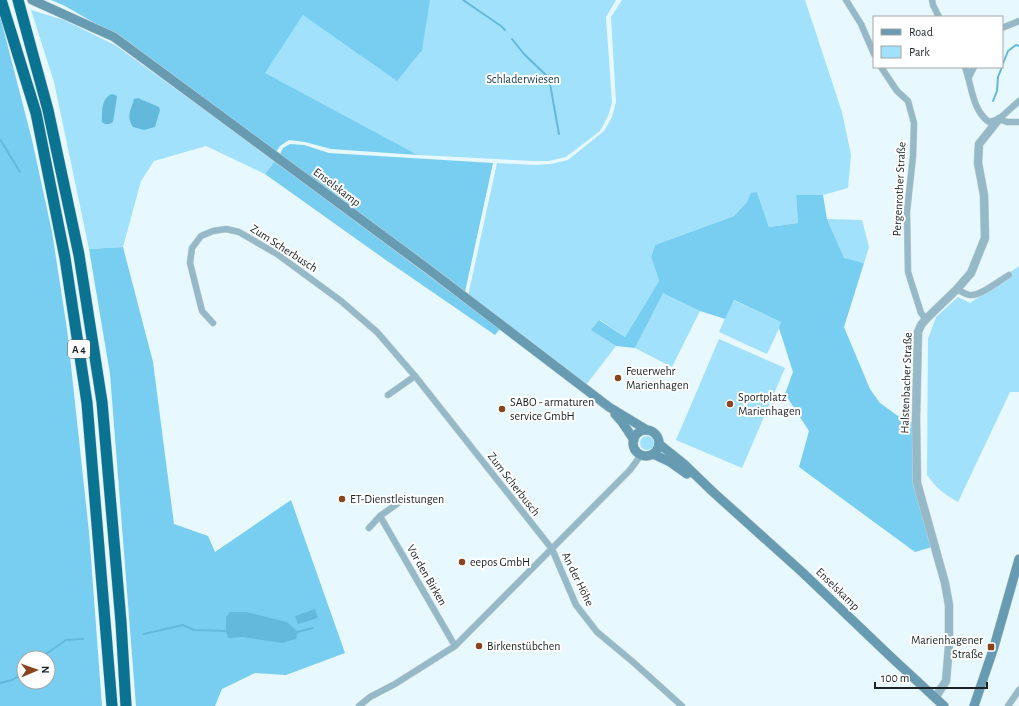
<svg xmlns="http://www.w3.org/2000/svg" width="1019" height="706" viewBox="0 0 1019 706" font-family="'Alegreya Sans',sans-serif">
	<rect width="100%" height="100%" fill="#e8f8ff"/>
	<g fill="#a2e1fc">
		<polygon points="312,0 616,0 606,17 612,103 608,116 600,131 566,157 549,161 533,161 418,155 264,73 303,15 310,19"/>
		<polygon points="622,0 805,0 842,112 851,155 848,188 823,195 796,195 798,223 769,227 757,192 734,216 655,245 651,257 659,281 625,337 600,320 592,330 616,346 586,385 468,296 497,163 534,165 551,164 568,160 604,131 612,117 616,102 611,17"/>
		<polygon points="31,10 64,20 115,45 275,161 265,174 206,146 154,161 141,181 123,247 89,249 54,82"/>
		<polygon points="827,219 862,220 869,247 864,263 844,259"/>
		<path d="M1019 266V392H1010L958 502C945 495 935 487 927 475L928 339 936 317 958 297 970 303 1011 276 1009 273Z"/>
		<polygon points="663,292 700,311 672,367 635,348"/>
		<polygon points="733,300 782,322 767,354 719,332"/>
		<polygon points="719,339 785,368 742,468 676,440"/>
		<circle cx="647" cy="443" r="7"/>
	</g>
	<g fill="#78cef1" fill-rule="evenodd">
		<polygon points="51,0 430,0 422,50 397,81 303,15 265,73 418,155 331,149 305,142 289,140 280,146 276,152 115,35 65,6"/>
		<path d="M0 16 32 140 52 232 67 329 89 532 102 706H0ZM24 658H48V682H24Z"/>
		<polygon points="290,144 304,145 329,153 493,163 465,292 280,154 283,148"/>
		<polygon points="275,161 500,329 495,335 383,258 265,174"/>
		<polygon points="757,192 769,227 798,223 796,195 823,195 827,219 844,258 864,263 844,327 870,389 880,403 898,416 912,422 914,486 932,547 915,552 799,467 809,431 785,394 793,372 779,328 781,322 734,300 725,319 700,311 663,293 635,348 616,346 591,330 599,320 625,337 659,281 651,257 655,245 734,216 747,202 751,193"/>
		<polygon points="123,247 153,362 174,524 208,536 215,552 291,500 345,653 286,675 255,673 222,689 215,706 136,706 110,374 89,249"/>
	</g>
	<g fill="#63b9db">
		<path d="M112 94 117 96V97L113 122C108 125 106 125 102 122 102 112 101 98 112 94Z"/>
		<path d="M138 98 159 107 160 110 155 127 144 130 133 127C126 116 131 110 134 99Z"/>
		<polygon points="315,609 318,618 298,624 295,616"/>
		<polygon points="230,612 247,612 287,622 298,632 296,639 282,643 243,637 228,638 226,631 226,617"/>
	</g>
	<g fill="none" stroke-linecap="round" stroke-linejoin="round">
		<g stroke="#63b9db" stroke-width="2">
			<polyline points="463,0 501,26 505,30"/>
			<polyline points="512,39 524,54 549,78 559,134"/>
			<polyline points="1002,66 1008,51 1016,45 1019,46"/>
			<polyline points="993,101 997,91 998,77 1002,67"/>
			<polyline points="0,139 20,172"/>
			<polyline points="297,632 313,628"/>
			<polyline points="144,634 183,625 194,630 228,631"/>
			<polyline points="40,658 66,640 83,639"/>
			<polyline points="0,683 12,680 24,673"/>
		</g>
		<g stroke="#c3d2d8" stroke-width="7">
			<g id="minor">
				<polyline points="846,0 861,24 874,54"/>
				<polyline points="932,0 933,5 939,17"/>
				<polyline points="1002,28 1019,21"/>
				<polyline points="881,67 897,91 908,101 914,123 913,156 907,212 908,272 921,313 926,319"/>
				<path d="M965 67C972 86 972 110 989 122L999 119 1019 101"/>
				<polyline points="969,77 974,67"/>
				<polyline points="999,119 1007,122 1019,122"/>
				<path d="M957 289C962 292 967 296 972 295 982 295 1000 280 1009 275"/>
				<polyline points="213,323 202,311 190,263 192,248 201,236 213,231 226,229 239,232 277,254 341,301 377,332 415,376 552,549 576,605 597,632 633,662 682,706"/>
				<polyline points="388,395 415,376"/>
				<polyline points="401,501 380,516 455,646"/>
				<polyline points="369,528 380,516"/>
				<polyline points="359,706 370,697 395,684 455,646 630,470 641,455"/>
				<polyline points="1008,706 1019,690"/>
			</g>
		</g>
		<g stroke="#c3d2d8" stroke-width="9">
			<polyline id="tertiary" points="935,698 946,681 949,646 949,605 945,583 917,483 916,419 918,332 921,325 926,319 957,289 971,273 985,238 984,195 978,163 979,144 999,119"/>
		</g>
		<g stroke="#c3d2d8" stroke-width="10">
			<g id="secondary">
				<polyline points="32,0 114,37 428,269 609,407 647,430"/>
				<polyline points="615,414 622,422 634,440"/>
				<circle cx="646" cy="443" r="13"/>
				<polyline points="659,444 684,464 713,492 802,572 891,657 944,706"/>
				<polyline points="653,454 670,462 687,474"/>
				<polyline points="974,706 994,647 1019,559"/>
			</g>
		</g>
		<g stroke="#c3d2d8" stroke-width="12">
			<g id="motorway">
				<polyline points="1,0 36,113 65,258 87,403 112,706"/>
				<polyline points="18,0 48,110 79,255 102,402 121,622 126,706"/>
			</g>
		</g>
		<use href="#minor" stroke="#96b9c8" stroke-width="6"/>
		<use href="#tertiary" stroke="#96b9c8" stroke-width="8"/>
		<use href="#secondary" stroke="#669bb2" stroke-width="9"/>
		<use href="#motorway" stroke="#0b7392" stroke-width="11"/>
	</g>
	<g fill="#89431d" stroke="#fff" stroke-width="1.5">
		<circle cx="618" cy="378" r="4"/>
		<circle cx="730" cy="404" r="4"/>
		<circle cx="502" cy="409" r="4"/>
		<circle cx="342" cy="499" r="4"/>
		<circle cx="462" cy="562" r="4"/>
		<circle cx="479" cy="646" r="4"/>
		<rect x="987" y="643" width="8" height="8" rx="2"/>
	</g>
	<g text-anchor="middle" stroke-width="4" stroke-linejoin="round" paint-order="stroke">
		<rect fill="#fff" stroke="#606567" stroke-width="1" x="68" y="340" width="22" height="18" rx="3"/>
		<g font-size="11" font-weight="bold" fill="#1c2326">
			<text x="79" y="353">A 4</text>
		</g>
		<g font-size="12" fill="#143b4a" stroke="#fff">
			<text x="523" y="83">Schladerwiesen</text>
		</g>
		<g font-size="12" fill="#1c2326" stroke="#fff">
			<text transform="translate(337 187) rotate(37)" y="4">Enselskamp</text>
			<text transform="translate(899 189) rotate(-87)" y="4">Pergenrother Straße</text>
			<text transform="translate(284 248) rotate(33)" y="4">Zum Scherbusch</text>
			<text transform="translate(906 383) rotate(-88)" y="4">Halstenbacher Straße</text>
			<text transform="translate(514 484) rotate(52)" y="4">Zum Scherbusch</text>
			<text transform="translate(427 575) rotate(60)" y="4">Vor den Birken</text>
			<text transform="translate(578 579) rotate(64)" y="4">An der Höhe</text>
			<text transform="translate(838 589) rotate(44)" y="4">Enselskamp</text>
		</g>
		<g font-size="12" fill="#1c2326" stroke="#fff" text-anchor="start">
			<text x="626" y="375">Feuerwehr<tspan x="626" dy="14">Marienhagen</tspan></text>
			<text x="738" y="401">Sportplatz<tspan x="738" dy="14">Marienhagen</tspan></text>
			<text x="510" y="406">SABO - armaturen<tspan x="510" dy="14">service GmbH</tspan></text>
			<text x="350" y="503">ET-Dienstleistungen</text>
			<text x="470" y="566">eepos GmbH</text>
			<text x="983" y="644" text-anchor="end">Marienhagener<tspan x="983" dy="14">Straße</tspan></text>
			<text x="487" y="650">Birkenstübchen</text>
		</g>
	</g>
	<rect x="873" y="16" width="130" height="52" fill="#ffffff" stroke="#a4a7a8"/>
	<rect x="881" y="29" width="20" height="6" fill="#669bb2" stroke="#a4a7a8"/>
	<text x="909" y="36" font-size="12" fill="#1c2326">Road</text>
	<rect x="881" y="46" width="20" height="12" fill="#a2e1fc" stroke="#a4a7a8"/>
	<text x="909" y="56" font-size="12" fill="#1c2326">Park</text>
	<g transform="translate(36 670) rotate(88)"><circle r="19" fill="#ffffff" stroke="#a4a7a8"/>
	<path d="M0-3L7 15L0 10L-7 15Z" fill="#89431d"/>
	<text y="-6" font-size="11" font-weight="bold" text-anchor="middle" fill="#1c2326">N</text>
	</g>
	<path d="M875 682v6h112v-6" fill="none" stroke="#1c2326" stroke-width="2"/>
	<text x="881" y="682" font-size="12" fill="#1c2326" stroke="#ffffff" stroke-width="3" paint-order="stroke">100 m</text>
</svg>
